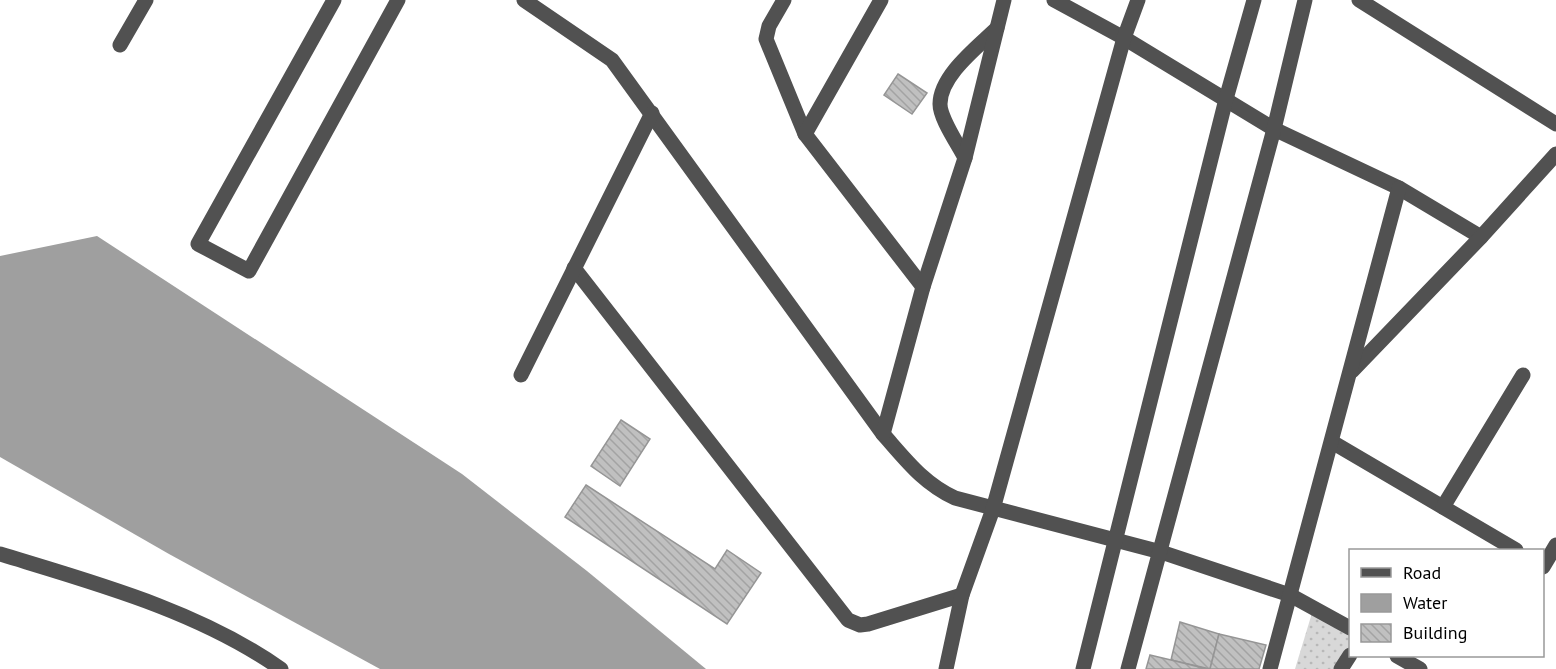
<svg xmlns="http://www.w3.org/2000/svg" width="1556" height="669" viewBox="0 0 1556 669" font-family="'PT Sans',sans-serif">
	<defs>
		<pattern id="grass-dots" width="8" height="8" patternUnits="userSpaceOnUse" patternTransform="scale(1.5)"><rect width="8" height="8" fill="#d8d8d8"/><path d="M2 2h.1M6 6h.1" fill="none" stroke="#b8b8b8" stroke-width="1.8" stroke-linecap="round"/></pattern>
		<pattern id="building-back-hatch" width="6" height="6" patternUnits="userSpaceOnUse" patternTransform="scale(1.5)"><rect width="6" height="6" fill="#c0c0c0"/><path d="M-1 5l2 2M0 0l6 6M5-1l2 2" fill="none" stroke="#a3a3a3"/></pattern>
	</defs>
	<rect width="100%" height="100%" fill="#fff"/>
	<polygon fill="url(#grass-dots)" points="1312,613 1350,636 1350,647 1334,669 1295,669"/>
	<polygon fill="#9f9f9f" points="97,236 462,474 587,571 706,669 380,669 169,554 0,457 0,256"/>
	<g fill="url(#building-back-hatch)" stroke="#959595" stroke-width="1.5">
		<polygon points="898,74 927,93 912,114 884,95"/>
		<polygon points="621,420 650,439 620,486 591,466"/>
		<polygon points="586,485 715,569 727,550 761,573 727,624 565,517"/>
		<polygon points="1180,622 1219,634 1210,669 1171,660"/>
		<polygon points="1219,634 1266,645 1259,669 1210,669"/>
		<polygon points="1150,655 1171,660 1207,669 1146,669"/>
	</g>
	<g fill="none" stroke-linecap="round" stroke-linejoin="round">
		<g stroke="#515151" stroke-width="15">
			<polyline points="334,0 198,244 249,271 398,0"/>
			<path d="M524 0 612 60 883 434C906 460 923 483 955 498L1161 552 1290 595 1350 628"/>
			<polyline points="784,0 769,26 766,39 805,134 923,287"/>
			<polyline points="1054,0 1124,38 1274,129 1399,188 1481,237"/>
			<polyline points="1359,0 1556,124"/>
			<polyline points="120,45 146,0"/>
			<polyline points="805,134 881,0"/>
			<path d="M965 158C958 144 940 119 940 104 940 75 979 46 997 28"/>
			<polyline points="574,268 848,620 860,625 868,624 962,595"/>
			<polyline points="1352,371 1481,237 1556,154"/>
			<polyline points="521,375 652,113"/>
			<polyline points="883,434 923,287 965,158 1004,0"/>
			<polyline points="1332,442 1516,550"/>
			<polyline points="1443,507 1523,375"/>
			<path d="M0 554C95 583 199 611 281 669"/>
			<polyline points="1543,567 1556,545"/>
			<polyline points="1397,656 1420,669"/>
			<polyline points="946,669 962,595 993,509 1124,38 1138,0"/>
			<polyline points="1083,669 1226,99 1254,0"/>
			<polyline points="1128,669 1274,129 1305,0"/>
			<polyline points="1270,669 1399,188"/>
			<polyline points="1341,669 1350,655"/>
		</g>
	</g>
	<rect x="1349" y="549" width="195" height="108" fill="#ffffff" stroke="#999999" stroke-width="1.5"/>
	<rect x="1361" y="568" width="30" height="9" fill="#515151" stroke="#999999" stroke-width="1.5"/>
	<text x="1403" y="579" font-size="18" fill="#000000">Road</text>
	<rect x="1361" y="594" width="30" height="18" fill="#9f9f9f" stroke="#999999" stroke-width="1.5"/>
	<text x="1403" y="609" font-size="18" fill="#000000">Water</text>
	<rect x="1361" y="624" width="30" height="18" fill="url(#building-back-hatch)" stroke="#999999" stroke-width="1.5"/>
	<text x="1403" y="639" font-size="18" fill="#000000">Building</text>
</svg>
